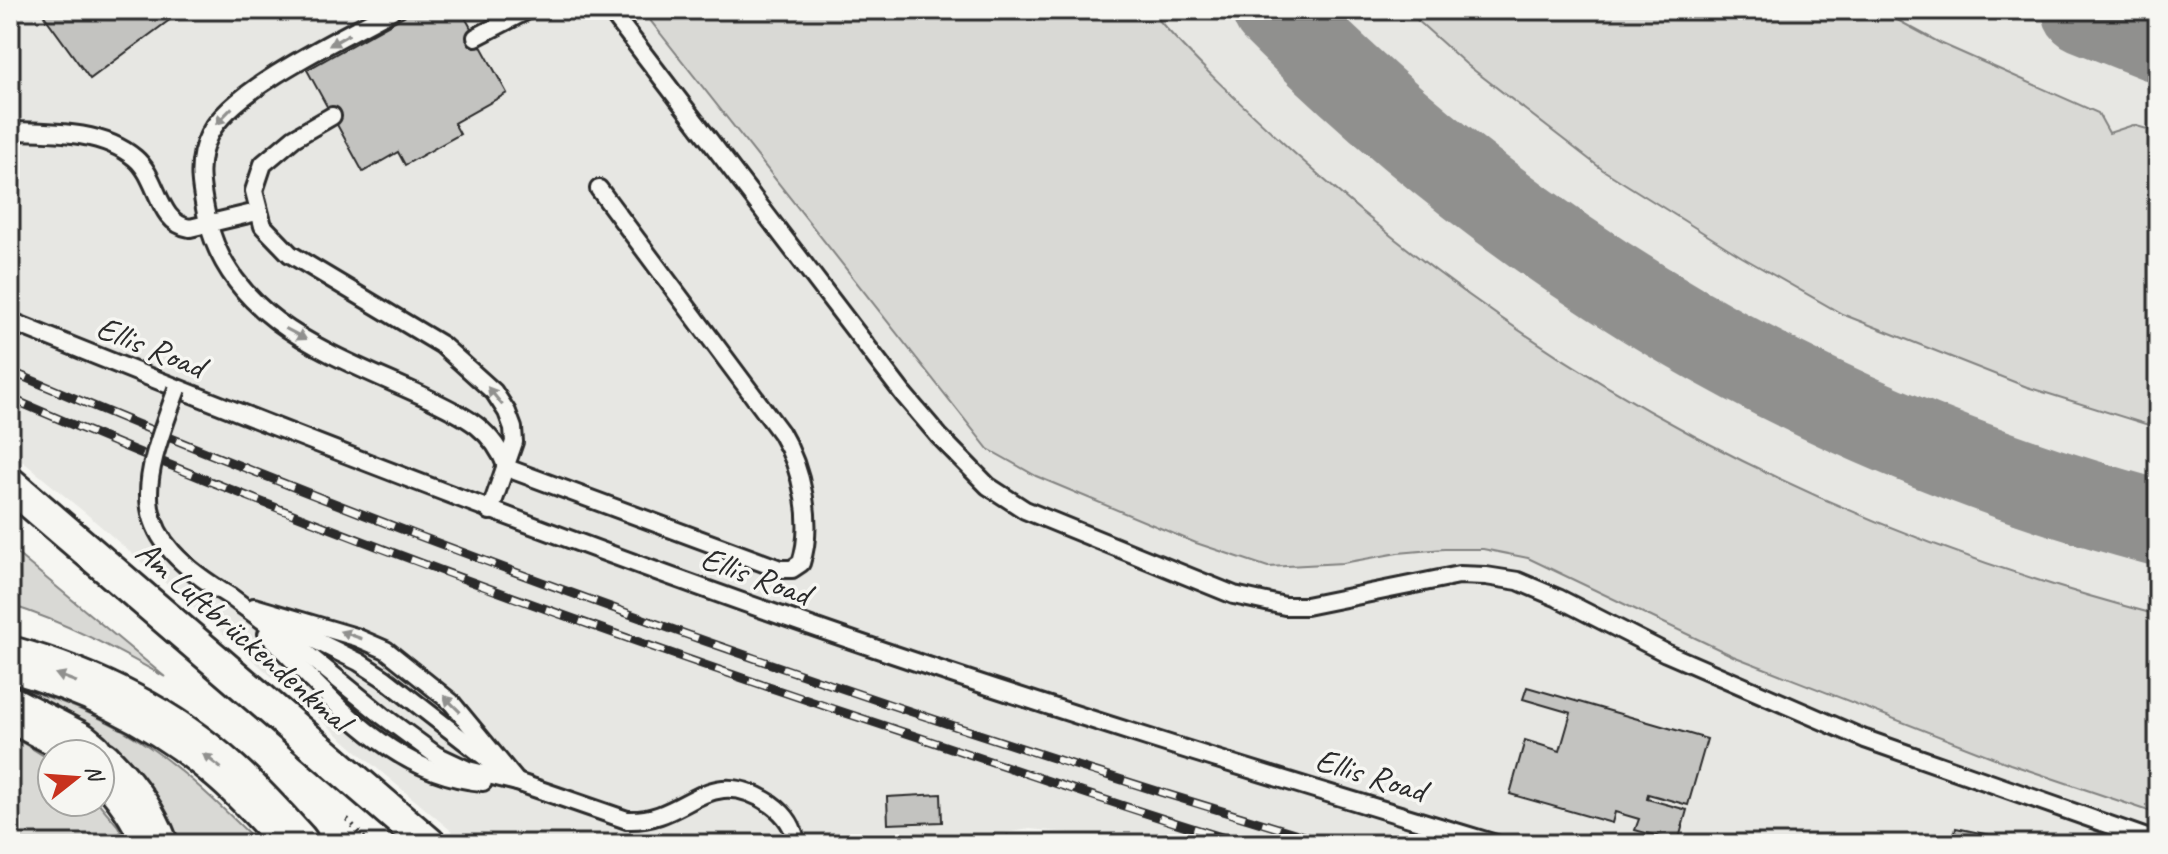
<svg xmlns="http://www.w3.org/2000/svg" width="2168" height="854" viewBox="0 0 2168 854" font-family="Caveat,sans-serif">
	<rect width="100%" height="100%" fill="#f6f6f2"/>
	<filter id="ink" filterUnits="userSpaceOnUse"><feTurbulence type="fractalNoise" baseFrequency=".0125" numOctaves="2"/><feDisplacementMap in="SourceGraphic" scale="16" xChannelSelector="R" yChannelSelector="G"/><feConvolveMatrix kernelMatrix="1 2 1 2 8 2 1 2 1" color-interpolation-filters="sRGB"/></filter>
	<g filter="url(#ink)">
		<polygon fill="#e7e7e3" points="10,10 2158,10 2158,844 1134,844 1090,835 1030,829 935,844 833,844 828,837 768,844 467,844 354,749 89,516 10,451"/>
		<g fill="#d9d9d5" stroke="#828280" stroke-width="2">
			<path d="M642 10H1150C1193 60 1243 106 1292 151 1544 381 1829 529 2158 615V814L2010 764 1733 656 1528 558 1483 549H1444L1398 553 1343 563 1268 567 1196 543 1036 476 988 449Z"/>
			<polygon points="1406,10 1879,10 1940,43 2098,113 2109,133 2133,125 2158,132 2158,428 2027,387 1842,314 1742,257 1603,170 1466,64"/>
			<path d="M10 548 165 677C115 649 65 622 10 605Z"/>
			<path d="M10 684C53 698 101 715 139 740 184 769 222 808 260 844H176L10 692Z"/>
			<polygon points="10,735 52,761 52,802 98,802 118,826 127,844 10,844"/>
		</g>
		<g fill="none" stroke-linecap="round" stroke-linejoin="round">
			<g stroke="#90908e" stroke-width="86">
				<path d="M1275 10C1526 261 1815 431 2158 523"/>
				<polyline points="2085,10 2158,39"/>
			</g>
		</g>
		<g fill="#c3c3c0" stroke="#2b2b2b" stroke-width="2">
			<polygon points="40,10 183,10 90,79"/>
			<polygon points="415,10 461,10 507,93 454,123 460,134 405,165 398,152 363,172 307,70"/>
			<polygon points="1527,687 1707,739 1688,805 1648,794 1647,799 1687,810 1678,842 1635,830 1639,819 1615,812 1612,823 1510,794 1525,740 1560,751 1571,713 1523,699"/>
			<polygon points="941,794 942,822 888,824 887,797"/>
			<polygon points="1956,828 2033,844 1953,844"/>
		</g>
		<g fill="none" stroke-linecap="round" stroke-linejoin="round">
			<g stroke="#2b2b2b" stroke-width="22">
				<g id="lane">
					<path d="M392 10C345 37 232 88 209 135 195 162 201 190 207 218 231 323 337 356 423 396 460 414 492 426 507 468"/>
					<polyline points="610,10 904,395 939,436 988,486 1025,510 1234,595 1285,606 1306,606 1459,575 1486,576 1518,581 1558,598 1666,653 1865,739 2158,842"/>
					<polyline points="476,37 528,10"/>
					<polyline points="332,116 294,138 263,164 254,191 263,226 290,254 442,345 494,392 507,412 513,428 514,442 490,511"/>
					<path d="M10 131C51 132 102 130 135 158 159 178 157 223 190 228L257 212"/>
					<path d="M10 321C272 427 535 530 802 623 1031 703 1263 774 1496 844"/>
					<path d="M507 468 780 569H792L801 563C814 523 802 468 781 433L599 189"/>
					<path d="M231 597 296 645 383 716 436 755 468 770 517 782 627 820C688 823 706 761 771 804 785 814 795 828 796 844"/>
					<polyline points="254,607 356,637 386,650 451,702 517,782"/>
					<polyline points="284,625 359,662 385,679 494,764"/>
					<path d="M267 634C329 695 390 775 483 782"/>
				</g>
			</g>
			<g stroke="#2b2b2b" stroke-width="38">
				<polyline id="street" points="10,484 429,844"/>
			</g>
			<g stroke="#2b2b2b" stroke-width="50">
				<g id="highway">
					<path d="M10 659C89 681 166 718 227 773 252 795 274 820 296 844"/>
					<polyline points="10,709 78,744 90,754"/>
					<path d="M100 763C124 787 143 812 155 844"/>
				</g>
			</g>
			<g stroke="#2b2b2b" stroke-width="5" stroke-dasharray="2 6" stroke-linecap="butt">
				<polyline points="347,819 369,844"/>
				<polyline points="984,844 1014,835"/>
			</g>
			<use href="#lane" stroke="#f6f6f2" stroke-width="16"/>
			<use href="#street" stroke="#f6f6f2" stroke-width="32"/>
			<use href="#highway" stroke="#f6f6f2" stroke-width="44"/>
			<g stroke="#2b2b2b" stroke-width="9">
				<g id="rail">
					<path d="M10 371C440 554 883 711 1331 844"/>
					<path d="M10 398C301 524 600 632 900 731 1015 769 1129 810 1245 844"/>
				</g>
			</g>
			<use href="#rail" stroke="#f6f6f2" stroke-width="6" stroke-dasharray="18" stroke-linecap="butt"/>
			<g stroke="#2b2b2b" stroke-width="22" stroke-linecap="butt">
				<path id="lane-bridge" d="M177 389C139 492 125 534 231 597"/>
			</g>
			<use href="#lane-bridge" stroke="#f6f6f2" stroke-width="16"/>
		</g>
		<defs><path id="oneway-solid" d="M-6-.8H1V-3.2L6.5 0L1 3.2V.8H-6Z" transform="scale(2)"/></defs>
		<g fill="#90908e">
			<use href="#oneway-solid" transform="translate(339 40) rotate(150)"/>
			<use href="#oneway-solid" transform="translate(224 116) rotate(134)"/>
			<use href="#oneway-solid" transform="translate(296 334) rotate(28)"/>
			<use href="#oneway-solid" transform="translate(495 396) rotate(-129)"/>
			<use href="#oneway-solid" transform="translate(351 635) rotate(-161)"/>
			<use href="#oneway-solid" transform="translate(66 678) rotate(-159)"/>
			<use href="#oneway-solid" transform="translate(452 704) rotate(-135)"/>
			<use href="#oneway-solid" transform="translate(212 761) rotate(-142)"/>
		</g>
	</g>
	<g text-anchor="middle" stroke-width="7" stroke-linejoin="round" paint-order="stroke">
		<g font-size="34" fill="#2b2b2b" stroke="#f6f6f2">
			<text transform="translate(151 346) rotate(22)" y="12">Ellis Road</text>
			<text transform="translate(756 575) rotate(20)" y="12">Ellis Road</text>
			<text transform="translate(244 635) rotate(41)" y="12">Am Luftbrückendenkmal</text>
			<text transform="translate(1371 774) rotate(17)" y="12">Ellis Road</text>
		</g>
	</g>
	<rect width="2168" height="854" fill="none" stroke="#f6f6f2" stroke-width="40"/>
	<rect x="20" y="20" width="2128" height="814" fill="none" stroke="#2b2b2b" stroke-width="3" filter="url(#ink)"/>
	<g transform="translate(76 778) rotate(73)"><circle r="38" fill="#f6f6f2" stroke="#a5a5a2" stroke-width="2"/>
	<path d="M0-6L14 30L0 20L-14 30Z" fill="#c8321e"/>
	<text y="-12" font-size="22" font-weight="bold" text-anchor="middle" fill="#2b2b2b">N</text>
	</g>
</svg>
